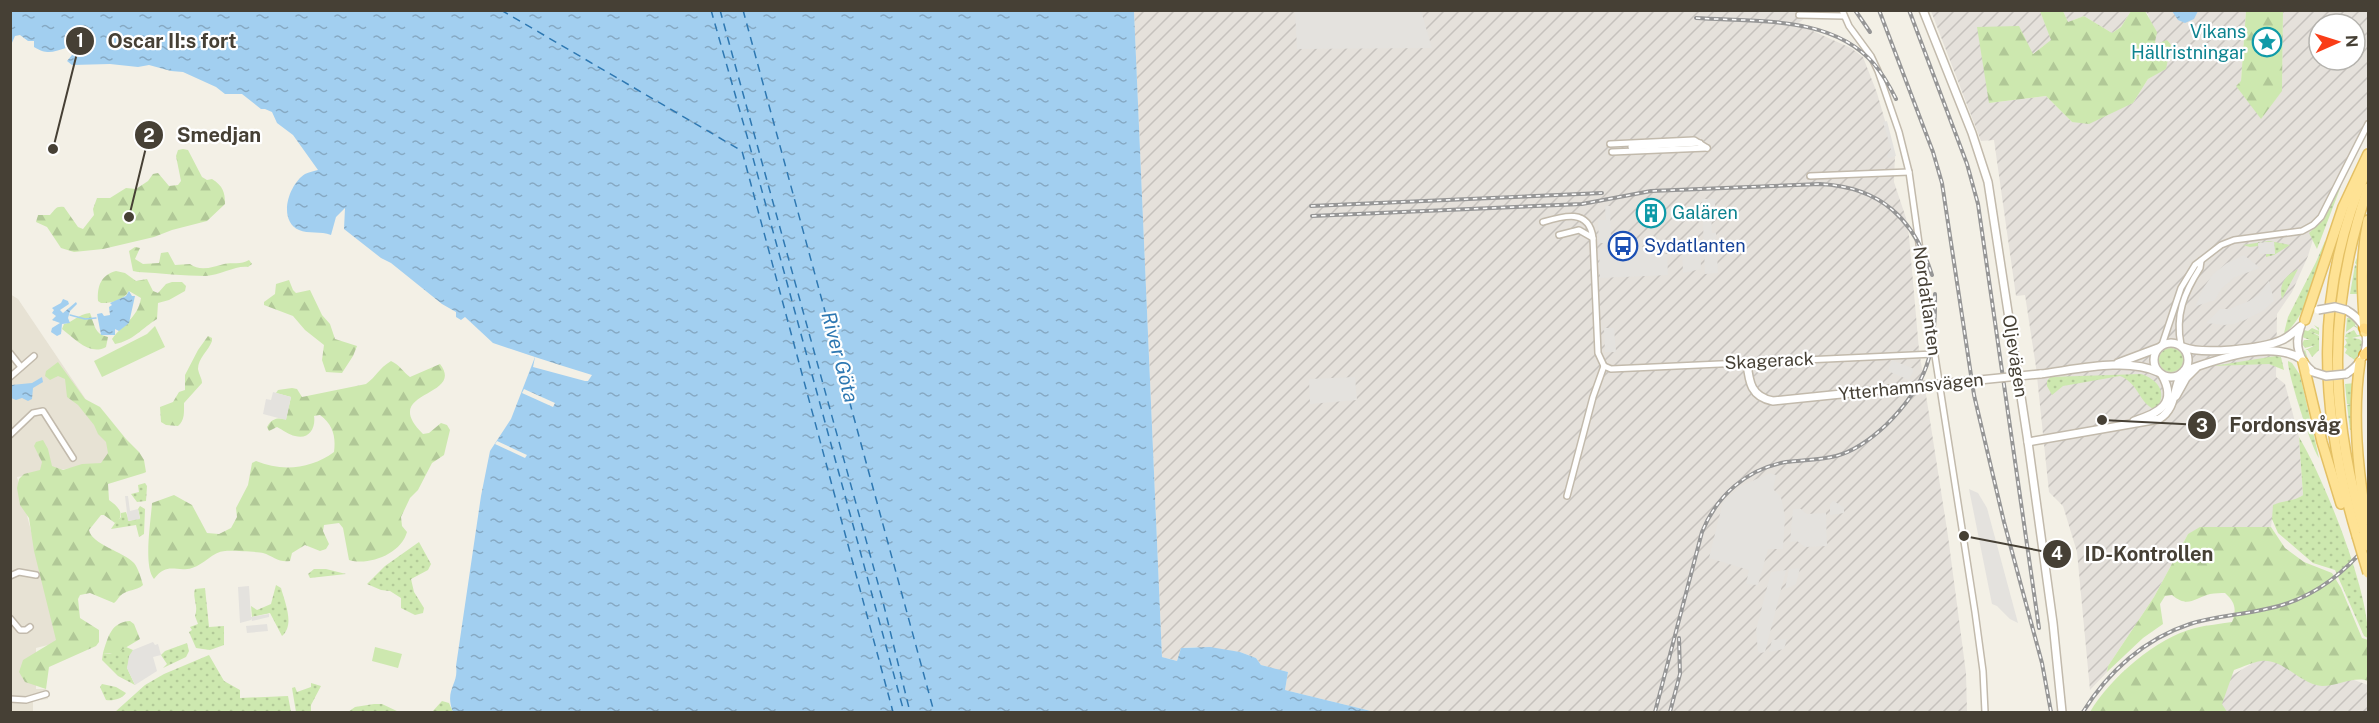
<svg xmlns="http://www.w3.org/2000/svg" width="2379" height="723" viewBox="0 0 2379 723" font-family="'Public Sans',sans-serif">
	<defs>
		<pattern id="industrial-furrows" width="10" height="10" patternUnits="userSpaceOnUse" patternTransform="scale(1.5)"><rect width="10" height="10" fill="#e5e1db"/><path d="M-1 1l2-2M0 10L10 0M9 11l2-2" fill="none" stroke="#c6c2bd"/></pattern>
		<pattern id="green-dots" width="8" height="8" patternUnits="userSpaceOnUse" patternTransform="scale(1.5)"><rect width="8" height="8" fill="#cde8af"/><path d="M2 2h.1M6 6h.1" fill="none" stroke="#b1c897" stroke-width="1.8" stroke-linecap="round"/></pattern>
		<pattern id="forest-firs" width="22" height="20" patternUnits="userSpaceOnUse" patternTransform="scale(1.5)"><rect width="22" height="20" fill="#cde8af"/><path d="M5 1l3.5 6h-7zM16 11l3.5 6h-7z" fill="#b1c897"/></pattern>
		<pattern id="water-ripples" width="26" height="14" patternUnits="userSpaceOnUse" patternTransform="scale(1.5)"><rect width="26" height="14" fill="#a2cff0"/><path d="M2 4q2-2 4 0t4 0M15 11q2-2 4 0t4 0" fill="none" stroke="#86a9c3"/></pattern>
	</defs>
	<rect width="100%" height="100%" fill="#f3f0e6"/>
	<polygon fill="#e7e2d4" points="10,294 18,299 126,459 17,477 60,642 36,648 36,689 46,689 48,699 33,701 33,712 11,712"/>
	<g fill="url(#industrial-furrows)" fill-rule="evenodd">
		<polygon points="1134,11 1815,11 1797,24 1851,48 1863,57 1877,93 1895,155 1894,182 1906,218 1909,236 1919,350 1948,536 1966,673 1967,712 1375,712 1285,690 1288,672 1261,665 1256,658 1240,652 1195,647 1181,648 1177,661 1162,657"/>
		<path d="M1931 11H2040L2052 40 2032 54 1990 103 2046 96 2072 122 2133 103 2148 79 2166 68 2155 42 2148 14 2145 11H2246L2241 81 2282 91 2283 11H2368V122L2315 233 2308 256 2292 292 2277 314 2276 377 2285 384 2299 437 2303 495 2294 501 2281 502 2272 519 2271 527H2234L2188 534 2154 597 2108 666 2107 672 2090 690 2077 552 2063 506 2049 492 2036 367 2025 295 2016 296 1994 140 1981 141ZM2319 24H2355V60H2319Z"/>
		<polygon points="2063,11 2131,11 2121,27 2112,33 2084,16 2068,22"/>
		<polygon points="2263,657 2340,675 2368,685 2368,712 2170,712"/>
	</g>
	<g fill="url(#green-dots)">
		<polygon points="2339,186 2341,186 2317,249 2309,233 2322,221"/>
		<polygon points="2362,234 2359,294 2350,294 2355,265 2358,266 2355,263 2359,252"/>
		<polygon points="2269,241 2290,245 2274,255 2266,257 2266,254 2275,254 2274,242 2258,242 2258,246 2250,247 2243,245"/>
		<path d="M2325 241C2326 257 2302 326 2284 333L2288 317 2316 262Z"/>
		<path d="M2298 269 2282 299C2278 284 2286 275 2298 269Z"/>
		<polygon points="2347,318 2351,318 2356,323 2355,326 2360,328 2362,338 2361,336 2352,338 2359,339 2363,342 2356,361 2345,353 2347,349 2344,347 2347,343 2345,339 2349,338 2345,337 2346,334 2354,330 2357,335 2360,335 2357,328 2354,326 2346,332"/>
		<polygon points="2314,325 2319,328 2319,335 2309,331 2319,336 2319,350 2312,357 2308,350 2305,350 2309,362 2303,351 2316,345 2305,348 2302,344 2304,340 2310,340 2302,337 2304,330 2308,331 2312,328 2319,331"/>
		<circle cx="2171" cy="360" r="12"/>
		<polygon points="2276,356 2281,357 2284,370 2269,364 2213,366"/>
		<path d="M2288 361 2292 363 2300 375 2319 458C2312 450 2287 372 2288 361Z"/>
		<path d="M2141 374C2157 379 2168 392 2157 408L2153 409C2137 399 2139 384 2120 376L2063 386 2052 395 2047 386V381L2050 377Z"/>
		<polygon points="2355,383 2353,430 2350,430 2347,405 2351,404 2347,404 2345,384"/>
		<path d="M2299 437C2324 479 2369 590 2368 638L2364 636 2335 570 2313 563 2278 533 2272 519 2273 505C2284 500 2293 502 2303 495Z"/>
		<polygon points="145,483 147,486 146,501 137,502 131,494 139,492 138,485"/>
		<polygon points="140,506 145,509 144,534 139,537 136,525 111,529 115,523 121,517 121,513 126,512 129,521 140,518 138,509"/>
		<polygon points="419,542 431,564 428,570 411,579 414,592 424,608 423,613 415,615 401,608 401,598 390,591 381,590 367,584 385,566"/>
		<polygon points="314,569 326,569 346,574 310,578 308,574"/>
		<path d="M276 585 281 588C285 603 295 625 282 636L270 613 252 617 251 606 257 610 271 604Z"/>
		<path d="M205 588 209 627 224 626V645L210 650 196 648 189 632 192 630 190 627 198 624 195 616C199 606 192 598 195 589Z"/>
		<polygon points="187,643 189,651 186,657 163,668 167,664 161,655 165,651"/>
		<polygon points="126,647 133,650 127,668 135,685 118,676 102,660 103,653 110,654"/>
		<polygon points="209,655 224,681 240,690 240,698 288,696 291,712 115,712 145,685 164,674"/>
		<polygon points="311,683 321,686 311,705 311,712 296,712 292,688 295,687 297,692 311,687"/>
		<path d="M102 684 116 687 126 693C122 699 113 701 106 700L100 687Z"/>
		<polygon points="442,701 449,703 453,712 432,712"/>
		<polygon points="374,704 382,704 399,712 348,712 355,707"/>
	</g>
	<g fill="url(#forest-firs)">
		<polygon points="2040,11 2063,11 2068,22 2084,16 2112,33 2121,27 2131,11 2145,11 2157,32 2155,42 2157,44 2167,40 2171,45 2166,69 2148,79 2133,103 2089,124 2072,122 2046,96 1989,103 1977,27 2019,26 2033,54 2051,40"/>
		<polygon points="2246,11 2283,11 2282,91 2261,119 2236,86 2241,81"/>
		<path d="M183 149 188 150 202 177 207 180 212 179C223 186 225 192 225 204L207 221 172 230 154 237 103 249 74 252 61 248 47 227 36 222 38 215H50C56 209 55 206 64 207L78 227 83 229 94 215 93 209 97 198H110L126 188 136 189 148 181 153 174 158 173 169 186 178 185 181 181 176 156 178 150Z"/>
		<path d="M135 247 140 248 135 259 143 264 159 263 161 253 168 252 175 265 190 264C200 272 213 267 224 264 232 262 241 265 249 260L252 264 248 267C237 265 220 275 206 276 184 276 160 273 138 272L133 271 129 251Z"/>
		<path d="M116 271 125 273 136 281 147 279 153 291 158 293 166 284 172 282H182L186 286 185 291 169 300 158 303 157 319C142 328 133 341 115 344L112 339C122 325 138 318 141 298L129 291C123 301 112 303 101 303L98 301C97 286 101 275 116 271Z"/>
		<polygon points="289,280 293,290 296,293 310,290 322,315 330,324 335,339 357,346 353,356 342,373 326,372 322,360 324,345 305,330 293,316 264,305 264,302 275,294 276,284"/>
		<path d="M90 313C95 325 94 334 108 337L106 347C90 356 75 339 62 329L64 324C72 323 78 314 90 313Z"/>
		<path d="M208 336 212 338V341C209 350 198 358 198 369 199 375 202 378 202 383L184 403C184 412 185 420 178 426L166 425 161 422 160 407 173 402 179 392 185 390V375L198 350Z"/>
		<path d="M391 361C400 365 403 372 410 377L440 364C466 398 378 390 423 434L429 433 441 423 447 425 450 430 444 455 432 463 418 490 410 498 401 517 402 526 407 532C401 554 369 566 349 560L343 528 339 523 324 525 323 531 329 544 326 549 320 551 305 545 292 553 290 561C279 563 273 556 263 553 260 552 229 550 225 551 212 552 205 564 192 568 176 573 168 561 154 579 143 566 151 521 152 503L174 495 192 505 207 533 219 534 231 528 237 517 236 508 248 485 252 463 256 461C282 472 311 469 334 452 336 436 333 425 320 415L314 416C316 428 309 440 295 436 289 435 283 430 277 427L269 431 267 427C272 418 277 418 286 419L291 397 276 393 278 390 292 388 297 389 302 397 366 384C377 376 378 369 391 361Z"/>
		<path d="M58 362 85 399 100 407 126 439 139 452 144 460 146 472 144 473 108 484 109 500C116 505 125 512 118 521L115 523 104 515H101L89 530C91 544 124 552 134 563 138 568 141 578 143 585 137 591 127 589 120 596 118 598 117 601 114 603L90 593 80 595 78 599 80 618 99 630V642L96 646 49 667 46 689 25 682 19 672 23 660 56 640 34 551 29 518 20 505 17 488 19 479 24 474 40 470 42 462 34 446 36 442 43 440 48 449 52 466 63 470 82 464 101 463 108 453 106 442 98 434 94 425 78 405 67 397 65 379 58 376 50 380 45 376 46 371Z"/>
		<path d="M2200 527H2271L2285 548 2304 562 2332 573 2341 588 2362 638 2368 640V681C2354 676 2338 686 2322 686 2301 685 2283 658 2261 661 2253 662 2243 667 2234 670L2222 704 2227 712H2090C2110 678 2156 638 2195 628 2207 625 2220 624 2232 622 2237 609 2235 602 2225 593 2221 593 2215 593 2210 594 2193 599 2188 608 2172 595L2165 596 2160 604 2163 624 2143 638 2107 672 2108 666 2154 597 2188 534Z"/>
		<path d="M130 621 134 624 140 639 115 654 103 653C108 637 111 622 130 621Z"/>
	</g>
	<g fill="#cde8af">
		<polygon points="155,326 165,347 102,377 94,361 147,334"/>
		<polygon points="375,647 402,654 398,668 372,661"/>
	</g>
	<g fill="#e4e2de">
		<polygon points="1295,11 1421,11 1432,48 1297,49"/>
		<polygon points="1887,121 1896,156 1888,158 1887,155 1891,149 1883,122"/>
		<polygon points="1702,199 1715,199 1715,211 1711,211 1712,233 1716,233 1718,273 1705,274"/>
		<polygon points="1605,206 1610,206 1611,243 1599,243 1598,220 1606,220"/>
		<polygon points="2274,242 2275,254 2259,254 2258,243"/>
		<polygon points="1682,245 1700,245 1701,269 1683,273"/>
		<polygon points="1663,246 1663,254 1667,254 1668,275 1600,278 1599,249"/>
		<polygon points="2244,255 2260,268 2235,277 2221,289 2215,300 2196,306 2202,290 2213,274 2227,263"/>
		<polygon points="2269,281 2274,301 2264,310 2245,320 2234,324 2224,325 2206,323 2220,309 2229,309 2249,301 2258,295"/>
		<polygon points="1604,328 1614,328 1616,352 1605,352"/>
		<polygon points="1892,360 1914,369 1909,380 1888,371"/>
		<polygon points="1355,377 1357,400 1310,404 1309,379"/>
		<polygon points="273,392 291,397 286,420 263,414 266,399 271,400"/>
		<polygon points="1770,473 1776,475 1773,489 1781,497 1785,517 1783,549 1768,549 1758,585 1746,584 1749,570 1709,558 1723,502 1741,486"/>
		<polygon points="1969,489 1978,493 1987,508 2018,623 2010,619 1997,606 1992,604"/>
		<polygon points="125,496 128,496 130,511 138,509 140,519 128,521"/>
		<polygon points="1833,501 1844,507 1844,513 1830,515 1830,504"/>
		<polygon points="1793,509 1801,509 1807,514 1826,513 1827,546 1805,547 1797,541 1790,542"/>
		<polygon points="1800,568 1796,584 1785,589 1789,569"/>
		<polygon points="1786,570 1765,652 1761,653 1758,651 1756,630 1771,572"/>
		<polygon points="249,586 251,617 269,614 269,617 252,621 251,618 251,620 240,623 238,587"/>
		<polygon points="267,624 268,631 247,633 246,626"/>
		<polygon points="1787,639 1784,649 1769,652 1772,640"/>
		<polygon points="153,642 155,645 158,644 161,655 153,657 157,671 135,685 127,668 129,656 133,650"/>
	</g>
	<g fill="url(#water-ripples)">
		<path d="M10 11H1134L1162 657 1177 661 1181 648 1210 647 1240 652 1256 658 1261 665 1288 672 1285 690 1375 712H453C444 689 459 685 456 666L481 496 490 451 511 419 535 357 493 343 465 317 461 320 456 317V312L442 304 391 263 381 258 344 229 345 208 336 217 331 235C321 231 308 234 299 230 277 220 289 184 305 174 309 172 314 171 318 170L293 135 277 123 272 112 265 109H261L242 94H225L216 87 183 72 171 71 149 65 138 67 110 64 72 65 67 61 72 55 66 48C53 52 47 55 34 47V41H28L20 35 15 36 11 45Z"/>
		<polygon points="2172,11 2172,10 2198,11 2194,19 2185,23 2178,20"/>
		<polygon points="129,291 132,296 135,296 129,323 119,331 115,329 115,335 101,335 97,314 102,313 104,316 110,315 109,307 112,305 110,303 126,296"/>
		<polygon points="63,299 68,301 69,304 60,310 63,313 76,302 77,304 70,311 68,318 70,323 62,324 61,334 57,336 51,332 52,328 60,323 52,320 56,316 52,313 54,310 52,308 61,303"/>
		<polygon points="42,377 43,382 33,388 32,399 28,401 22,398 16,400 11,398 11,385 32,383"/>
	</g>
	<g fill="#f3f0e6">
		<polygon points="535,357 563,366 592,375 588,381 585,381 533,367"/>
		<polygon points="524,389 555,403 553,407 522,393"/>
		<polygon points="497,441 527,455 525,458 495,444"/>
	</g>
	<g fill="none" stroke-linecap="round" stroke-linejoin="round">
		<polyline stroke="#a2cff0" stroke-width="1.5" points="70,315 85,319 96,318"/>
		<g stroke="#2e78b2" stroke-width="1.5" stroke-dasharray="8 6" stroke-linecap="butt">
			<polyline points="501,10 742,151 893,712"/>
			<polyline points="711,10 747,136 904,712"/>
			<polyline points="720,10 882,598 910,712"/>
			<polyline points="743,10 934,712"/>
		</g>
		<g stroke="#c2baac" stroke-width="8">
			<g id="minor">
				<polyline points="1842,10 1849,26 1871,56 1878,71 1899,132 1909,172 1933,343 1975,612 1983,671 1985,712"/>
				<polyline points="1799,15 1844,16"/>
				<polyline points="1610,144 1694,140 1707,148"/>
				<polyline points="1631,147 1700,143"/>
				<polyline points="1612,152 1707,148"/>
				<polyline points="1810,176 1909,172"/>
				<path d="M1543 222C1563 216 1589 208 1593 238L1579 230 1559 235"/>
				<polyline points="1593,238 1598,353 1604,366"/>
				<polyline points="2162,345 2181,288 2195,265 2221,245 2234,240 2302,231 2313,225 2321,217 2368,124"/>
				<path d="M2181 345C2175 315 2184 293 2200 268L2201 261"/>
				<polyline points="10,353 21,367"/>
				<polyline points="1604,366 1611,369 1934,354"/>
				<polyline points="10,377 34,356"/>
				<polyline points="10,435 33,413 43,411 73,458"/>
				<polyline points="1567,496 1593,397 1604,366"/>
				<polyline points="10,576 19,572 36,575"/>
				<polyline points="10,618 20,630 26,630 30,627"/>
				<polyline points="10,699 26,700 46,694"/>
			</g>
		</g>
		<g stroke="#c2baac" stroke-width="10">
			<g id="tertiary">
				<polyline points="1923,10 1972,133 1988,182 2028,442 2053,623 2062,712"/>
				<path d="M2300 329C2294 346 2300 361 2313 372"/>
				<circle cx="2171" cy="360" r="17"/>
				<path d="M2183 347C2202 355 2262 349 2282 340 2289 337 2295 331 2301 326"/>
				<path d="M1747 363C1749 382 1751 397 1773 401L1910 387"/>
				<polyline points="2118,363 2158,348"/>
				<path d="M2184 371C2216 360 2270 339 2301 359"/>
				<path d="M2040 374C2074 370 2127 357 2158 372"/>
				<path d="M2346 374C2372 358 2375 326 2346 310"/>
				<polyline points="2176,396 2186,378 2196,368"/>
				<path d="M2134 421C2159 413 2178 404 2162 375"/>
				<path d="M2028 442 2159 419C2176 409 2173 390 2181 374"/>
			</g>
		</g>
		<g stroke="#e4c064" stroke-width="12">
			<g id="primary">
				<polyline points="2305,320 2343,207 2368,154"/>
				<path d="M2365 332C2362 293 2360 258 2368 220"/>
				<polyline points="2303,362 2322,442 2341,504"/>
				<path d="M2360 362C2352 415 2358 468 2366 520"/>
				<path d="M2364 531C2329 410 2327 308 2368 188"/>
				<path d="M2357 536C2319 410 2313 290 2368 167"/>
			</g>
		</g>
		<g stroke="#dda336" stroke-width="12">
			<g id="trunk">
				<polyline points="2364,328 2368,330"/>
				<polyline points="2364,355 2368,351"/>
			</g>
		</g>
		<use href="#minor" stroke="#fff" stroke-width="5"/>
		<use href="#tertiary" stroke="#fff" stroke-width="7"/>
		<use href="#primary" stroke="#fee294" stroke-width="9"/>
		<use href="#trunk" stroke="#fed87e" stroke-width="9"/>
		<g stroke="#969696" stroke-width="4">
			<g id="rail">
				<polyline points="1855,10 1870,32"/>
				<polyline points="1879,10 1933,152 1942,183 1974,395 2004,522 2042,663 2051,712"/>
				<polyline points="1909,10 1967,164 1978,204 2039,628"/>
				<path d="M1696 18C1755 22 1832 15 1874 64 1883 74 1890 87 1896 99"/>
				<polyline points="1311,206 1602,193"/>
				<path d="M1312 216 1582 204 1651 191 1820 184C1881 187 1914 219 1932 275"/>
				<path d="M1655 712 1702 532C1717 495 1747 469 1786 462 1802 460 1820 460 1836 456 1855 451 1871 439 1886 425 1928 384 1936 351 1935 294"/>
				<polyline points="1670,712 1680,674 1679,638"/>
				<path d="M2083 712C2108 672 2144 639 2190 624 2215 616 2241 615 2266 609 2308 601 2342 576 2368 544"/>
			</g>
		</g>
		<use href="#rail" stroke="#fff" stroke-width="1.5" stroke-dasharray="4.5" stroke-linecap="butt"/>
		<g stroke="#c2baac" stroke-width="10" stroke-linecap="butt">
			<g id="tertiary-bridge">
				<polyline points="2318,310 2335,307 2346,310"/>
				<polyline points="2313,372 2326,376 2346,374"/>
				<polyline points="1910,387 2040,374"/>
			</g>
		</g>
		<g stroke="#e4c064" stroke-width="12" stroke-linecap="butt">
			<g id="primary-bridge">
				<polyline points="2364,531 2368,546"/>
				<polyline points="2357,536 2368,573"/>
			</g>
		</g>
		<use href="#tertiary-bridge" stroke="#fff" stroke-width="7"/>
		<use href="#primary-bridge" stroke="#fee294" stroke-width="9"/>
	</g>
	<defs>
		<g id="sight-ring" transform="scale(1.5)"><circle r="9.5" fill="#fff" stroke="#0f9aa8" stroke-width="1.5"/><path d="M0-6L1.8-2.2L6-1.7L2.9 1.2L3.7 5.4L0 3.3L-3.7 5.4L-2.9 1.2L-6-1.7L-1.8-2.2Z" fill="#0f9aa8"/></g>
		<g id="building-ring" transform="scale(1.5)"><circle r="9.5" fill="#fff" stroke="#0f9aa8" stroke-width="1.5"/><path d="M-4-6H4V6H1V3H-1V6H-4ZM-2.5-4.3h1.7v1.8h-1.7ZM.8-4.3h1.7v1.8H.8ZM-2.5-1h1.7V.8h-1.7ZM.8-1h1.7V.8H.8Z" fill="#0f9aa8"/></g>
		<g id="bus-ring" transform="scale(1.5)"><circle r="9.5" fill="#fff" stroke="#1a4fb4" stroke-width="1.5"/><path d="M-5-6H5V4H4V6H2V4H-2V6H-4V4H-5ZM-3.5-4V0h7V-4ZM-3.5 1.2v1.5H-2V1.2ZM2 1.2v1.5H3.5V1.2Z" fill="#1a4fb4"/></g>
	</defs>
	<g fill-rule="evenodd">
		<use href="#sight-ring" x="2267" y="42"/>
		<use href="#building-ring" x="1651" y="213"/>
		<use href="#bus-ring" x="1623" y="246"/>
	</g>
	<g text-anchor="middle" stroke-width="4.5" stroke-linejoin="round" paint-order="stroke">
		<g font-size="18" fill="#0d838f" stroke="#fff" text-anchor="end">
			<text x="2246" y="38">Vikans<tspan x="2246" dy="21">Hällristningar</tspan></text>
			<text x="1672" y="219" text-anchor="start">Galären</text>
		</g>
		<g font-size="18" fill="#164399" stroke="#fff" text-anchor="start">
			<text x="1644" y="252">Sydatlanten</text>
		</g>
		<g font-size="18" fill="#464035" stroke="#fff">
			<text transform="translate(1927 301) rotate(82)" y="6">Nordatlanten</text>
			<text transform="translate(2015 356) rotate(81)" y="6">Oljevägen</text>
			<text transform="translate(1769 361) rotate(-3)" y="6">Skagerack</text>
			<text transform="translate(1911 387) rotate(-6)" y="6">Ytterhamnsvägen</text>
		</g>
		<g font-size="20" font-style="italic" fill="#2e78b2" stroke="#fff">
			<text transform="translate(840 357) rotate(75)" y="7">River Göta</text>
		</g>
	</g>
	<path fill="none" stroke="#464035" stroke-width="2" d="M53 149L80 41M129 217L149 135M2102 420L2202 425M1964 536L2057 554"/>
	<g fill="#464035" stroke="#fff" stroke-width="2">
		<circle cx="53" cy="149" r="6"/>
		<circle cx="129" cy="217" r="6"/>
		<circle cx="2102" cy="420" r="6"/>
		<circle cx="1964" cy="536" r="6"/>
		<circle cx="80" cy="41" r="15"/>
		<circle cx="149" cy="135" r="15"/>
		<circle cx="2202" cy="425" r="15"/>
		<circle cx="2057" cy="554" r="15"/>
	</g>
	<g font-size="18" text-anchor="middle" font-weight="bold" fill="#fff">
		<text x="80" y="47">1</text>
		<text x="149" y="142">2</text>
		<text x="2202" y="432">3</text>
		<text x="2057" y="560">4</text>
	</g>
	<g font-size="20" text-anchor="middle" font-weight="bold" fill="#464035" stroke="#fff" stroke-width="4.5" stroke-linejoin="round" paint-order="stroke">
		<text x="172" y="48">Oscar II:s fort</text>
		<text x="219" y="142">Smedjan</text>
		<text x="2285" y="432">Fordonsvåg</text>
		<text x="2149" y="561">ID-Kontrollen</text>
	</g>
	<rect width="2379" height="723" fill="none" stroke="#464035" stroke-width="24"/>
	<g transform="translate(2337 42) rotate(87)"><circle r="28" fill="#ffffff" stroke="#b5b3ae" stroke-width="1.5"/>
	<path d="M0-4.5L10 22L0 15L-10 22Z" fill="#fa3d17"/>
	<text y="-9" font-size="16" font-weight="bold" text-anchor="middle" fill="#464035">N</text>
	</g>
</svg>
